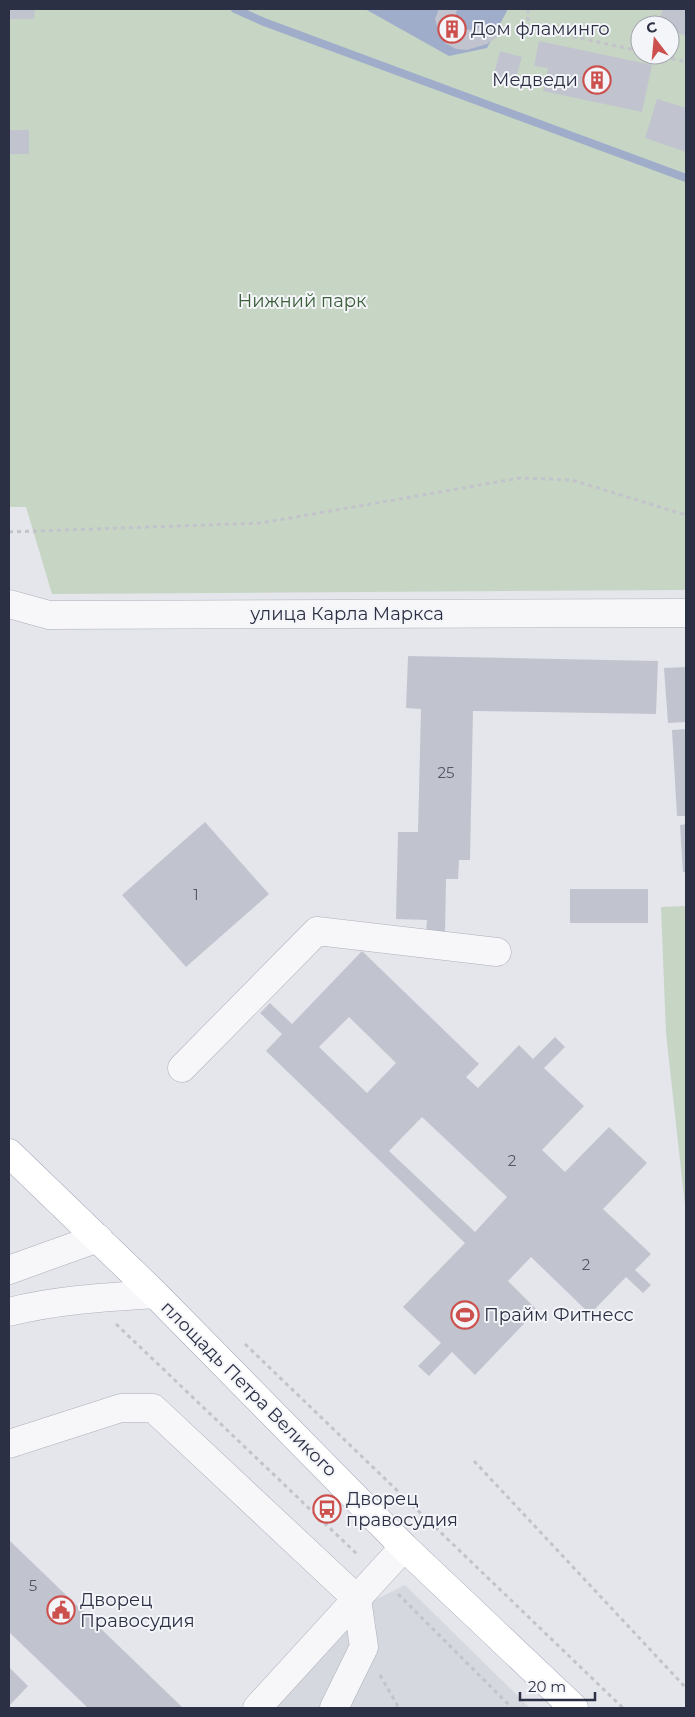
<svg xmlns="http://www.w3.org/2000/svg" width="695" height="1717" viewBox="0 0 695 1717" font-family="Montserrat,sans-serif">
	<rect width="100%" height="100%" fill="#e4e6ec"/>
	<polygon fill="#d6d8e0" points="405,1585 530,1708 272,1708 369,1603"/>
	<g fill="#c7d5c5" fill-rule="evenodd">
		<path d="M9 9H686V590L52 594 26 507H9ZM640 25H670V55H640Z"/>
		<polygon points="686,906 686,1215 666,1033 661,907"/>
	</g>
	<polygon fill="#a0adca" points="365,9 508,9 487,48 449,56"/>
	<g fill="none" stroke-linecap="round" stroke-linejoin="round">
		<polyline stroke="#a0adca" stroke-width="8" points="235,9 264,22 686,178"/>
	</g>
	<g fill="#c1c4ce" fill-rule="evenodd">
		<polygon points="9,9 35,9 34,19 9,19"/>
		<polygon points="439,9 457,10 455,18 458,26 466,30 476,29 486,24 501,34 487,44 467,50 456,49 445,43 439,33 435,19"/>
		<polygon points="663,9 686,9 686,36 670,30 670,25 657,25"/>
		<polygon points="539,41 652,65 642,112 543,91 548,68 534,66"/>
		<polygon points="500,51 522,57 514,85 493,78"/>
		<polygon points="657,99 686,108 686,152 645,138"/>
		<rect x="9" y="130" width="20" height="24"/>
		<polygon points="408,656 658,661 656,714 473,711 470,860 459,860 458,879 446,879 445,934 426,933 427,920 396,919 398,832 418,832 421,709 406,708"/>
		<polygon points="686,667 686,722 668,723 664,668"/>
		<polygon points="686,729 686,816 677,816 672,730"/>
		<polygon points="205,822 269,894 186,967 122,895"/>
		<polygon points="686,824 686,872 683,872 680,825"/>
		<rect x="570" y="889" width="78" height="34"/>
		<path d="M362 951 479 1064 466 1077 478 1088 519 1045 533 1059 555 1037 565 1047 544 1068 584 1106 542 1150 565 1172 609 1127 647 1163 603 1209 651 1254 635 1270 651 1285 643 1293 626 1277 590 1314 531 1257 508 1281 537 1310 475 1375 452 1352 429 1376 418 1366 441 1343 403 1307 465 1243 266 1051 282 1034 260 1013 270 1003 292 1024ZM349 1017 396 1063 367 1093 319 1047ZM422 1117 507 1197 475 1232 389 1151Z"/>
		<polygon points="9,1540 183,1708 88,1708 9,1632"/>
		<polygon points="9,1667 28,1686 9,1706"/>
	</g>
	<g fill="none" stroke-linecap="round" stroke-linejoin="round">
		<g stroke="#adafba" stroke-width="29">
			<g id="minor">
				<polyline points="9,604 49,615 686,613"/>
				<polyline points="182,1068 317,931 497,952"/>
				<polyline points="9,1270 98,1238"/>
				<path d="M9 1312C56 1300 107 1297 155 1294"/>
				<polyline points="9,1444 121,1408 153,1408 357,1599 364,1647 334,1708"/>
				<polyline points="257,1708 404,1547"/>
			</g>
		</g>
		<g stroke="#a3a8b7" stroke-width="29">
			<polyline id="major" points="9,1153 155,1294 404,1547 574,1708"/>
		</g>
		<g stroke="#c2c3cb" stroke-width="3" stroke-dasharray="4 4" stroke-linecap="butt">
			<polyline points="528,9 528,27 640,51"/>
			<polyline points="656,55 686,62"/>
			<polyline points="9,532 261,523 520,478 572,480 686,515"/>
			<polyline points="116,1324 359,1556"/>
			<polyline points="245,1344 623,1708"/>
			<polyline points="474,1461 686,1688"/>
			<polyline points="398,1594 512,1708"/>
			<polyline points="380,1675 399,1708"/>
		</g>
		<use href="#minor" stroke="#f7f7fa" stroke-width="28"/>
		<use href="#major" stroke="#fff" stroke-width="28"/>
	</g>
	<defs>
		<g id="building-ring" transform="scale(1.4375)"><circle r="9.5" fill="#f4f5f9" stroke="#cc504d" stroke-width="1.5"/><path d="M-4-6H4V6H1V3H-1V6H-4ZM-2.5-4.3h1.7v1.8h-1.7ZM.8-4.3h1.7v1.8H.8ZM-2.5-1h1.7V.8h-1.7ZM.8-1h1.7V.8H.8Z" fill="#cc504d"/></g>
		<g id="stadium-ring" transform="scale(1.4375)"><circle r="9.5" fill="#f4f5f9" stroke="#cc504d" stroke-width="1.5"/><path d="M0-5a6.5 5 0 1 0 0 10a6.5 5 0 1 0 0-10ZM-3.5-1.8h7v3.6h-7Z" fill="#cc504d"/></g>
		<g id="bus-ring" transform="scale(1.4375)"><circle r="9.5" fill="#f4f5f9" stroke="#cc504d" stroke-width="1.5"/><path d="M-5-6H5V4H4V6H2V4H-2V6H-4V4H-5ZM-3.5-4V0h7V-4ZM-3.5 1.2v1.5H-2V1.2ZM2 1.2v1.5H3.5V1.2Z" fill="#cc504d"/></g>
		<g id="civic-ring" transform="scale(1.4375)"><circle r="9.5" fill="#f4f5f9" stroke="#cc504d" stroke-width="1.5"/><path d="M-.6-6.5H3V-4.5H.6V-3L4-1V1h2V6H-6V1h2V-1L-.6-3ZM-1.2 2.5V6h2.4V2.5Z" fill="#cc504d"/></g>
	</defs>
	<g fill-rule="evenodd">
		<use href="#building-ring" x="452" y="29"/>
		<use href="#building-ring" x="597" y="80"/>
		<use href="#stadium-ring" x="465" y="1315"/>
		<use href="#bus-ring" x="327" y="1509"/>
		<use href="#civic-ring" x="61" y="1610"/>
	</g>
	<g text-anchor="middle" stroke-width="4" stroke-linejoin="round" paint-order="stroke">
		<g font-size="15" fill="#515566">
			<text x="446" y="778">25</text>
			<text x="196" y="900">1</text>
			<text x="512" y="1166">2</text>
			<text x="586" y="1270">2</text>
			<text x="33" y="1591">5</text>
		</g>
		<g font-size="18" fill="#2c3044" stroke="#f4f5f9" text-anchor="start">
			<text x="471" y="35">Дом фламинго</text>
			<text x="578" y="86" text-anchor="end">Медведи</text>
			<text x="484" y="1321">Прайм Фитнесс</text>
			<text x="346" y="1505">Дворец<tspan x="346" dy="21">правосудия</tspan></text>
			<text x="80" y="1606">Дворец<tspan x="80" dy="21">Правосудия</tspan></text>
		</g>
		<g font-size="18" fill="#3a5f39" stroke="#f4f5f9">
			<text x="302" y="307">Нижний парк</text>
		</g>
		<g font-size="18" fill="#2c3044" stroke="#f4f5f9">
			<text x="347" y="620">улица Карла Маркса</text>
			<text transform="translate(249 1389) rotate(45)" y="6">площадь Петра Великого</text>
		</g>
	</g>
	<rect width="695" height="1717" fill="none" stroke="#2c3044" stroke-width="20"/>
	<g transform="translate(655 40) rotate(344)"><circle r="24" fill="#f4f5f9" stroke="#a4a6b1"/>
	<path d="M0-4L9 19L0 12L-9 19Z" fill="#cc504d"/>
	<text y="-8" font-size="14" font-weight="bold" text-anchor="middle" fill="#2c3044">С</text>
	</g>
	<path d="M520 1692v8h75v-8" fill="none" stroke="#2c3044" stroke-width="2.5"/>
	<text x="528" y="1692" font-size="15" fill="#2c3044" stroke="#f4f5f9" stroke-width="4" paint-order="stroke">20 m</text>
</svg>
